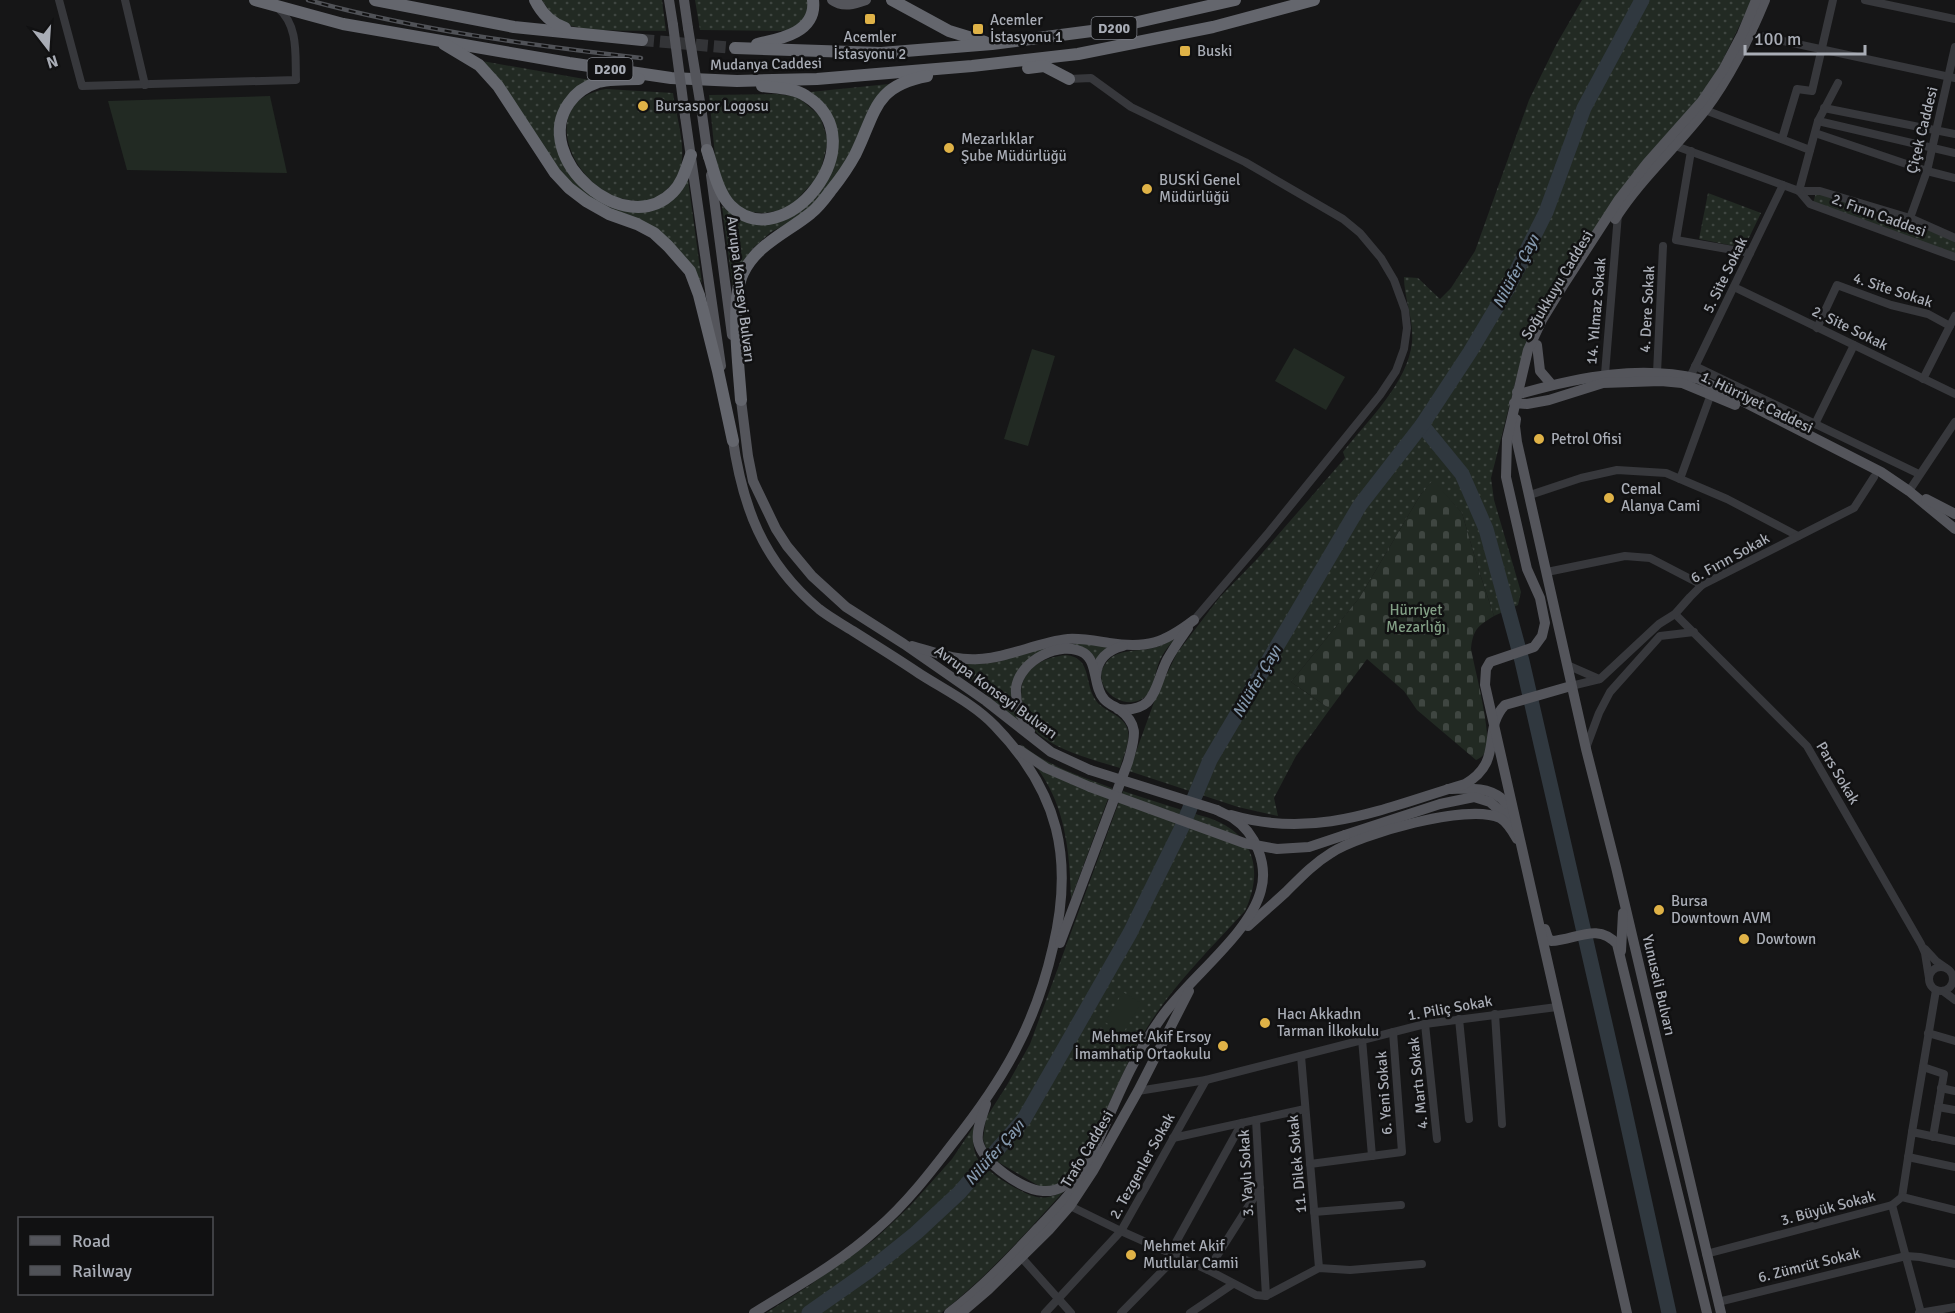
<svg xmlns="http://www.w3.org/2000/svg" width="1955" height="1313" viewBox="0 0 1955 1313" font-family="Signika,sans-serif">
	<defs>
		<pattern id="grass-dots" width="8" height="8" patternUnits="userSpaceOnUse" patternTransform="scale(1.5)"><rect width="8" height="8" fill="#222a23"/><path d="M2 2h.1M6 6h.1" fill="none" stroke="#3f4641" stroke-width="1.8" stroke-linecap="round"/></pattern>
		<pattern id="cemetery-stones" width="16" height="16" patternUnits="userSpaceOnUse" patternTransform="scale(1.5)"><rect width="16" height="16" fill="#222a23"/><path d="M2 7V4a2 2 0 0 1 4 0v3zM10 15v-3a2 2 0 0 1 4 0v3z" fill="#3f4641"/></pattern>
	</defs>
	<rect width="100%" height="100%" fill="#161617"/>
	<g fill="url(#grass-dots)">
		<path d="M542 0H662L666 31C641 30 591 33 569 25 557 21 549 11 542 0Z"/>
		<polygon points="695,0 809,0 807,17 792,29 781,31 700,30"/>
		<path d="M1582 0H1752L1708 90 1627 182 1524 348 1491 478 1494 500 1521 592 1518 605 1494 616 1478 568 1462 513 1433 481 1421 494 1360 597 1291 682 1330 709 1296 756 1274 798 1278 816 1238 807 1129 771 1157 694 1177 653 1219 598 1257 559 1345 458 1343 452C1367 421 1408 383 1412 342 1414 319 1404 299 1404 277L1418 278 1440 299 1451 288 1475 251 1529 100 1556 45Z"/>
		<path d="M482 61 590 80C559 106 556 106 557 148L616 208 631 212H645L667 204 676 197 688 180 702 283 686 259 610 209 592 199 567 180 551 160 499 79Z"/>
		<path d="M889 84 875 99 869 108 851 151 836 176 822 195 798 218 771 232 753 248 746 258 733 289 722 206C729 212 737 218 746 221 814 240 874 137 810 92Z"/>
		<path d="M606 89 673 93C676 114 686 147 681 166 678 180 670 187 660 195 650 202 641 202 629 200 574 193 533 101 606 89Z"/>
		<polygon points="777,94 798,97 820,116 828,141 821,169 814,181 792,205 782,210 765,213 749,212 736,205 726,194 715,156 709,95"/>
		<polygon points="1816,192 1909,219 1955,239 1955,256 1813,204"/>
		<polygon points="1708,193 1761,213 1744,248 1699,239"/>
		<path d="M1175 639C1168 646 1163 653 1159 662 1155 673 1154 688 1146 696 1125 715 1088 686 1106 663 1116 648 1138 652 1153 648 1161 646 1168 642 1175 639Z"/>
		<path d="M1081 643 1109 647 1096 660C1094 657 1093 654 1090 652 1073 636 1034 665 1018 673L1021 724 972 682 938 657 965 664H982L997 662 1032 650Z"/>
		<path d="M1066 655C1092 658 1084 682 1095 699 1102 712 1125 714 1128 731 1130 742 1123 757 1120 768 1093 760 1066 753 1042 737 1030 728 1024 717 1022 702 1017 672 1038 658 1066 655Z"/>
		<path d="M1021 744C1048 766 1080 776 1112 788L1071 899C1070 861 1067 821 1049 787 1041 772 1030 758 1021 744Z"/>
		<path d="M1123 791C1143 798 1164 804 1185 811 1197 815 1210 817 1221 823 1258 842 1261 876 1245 911 1210 949 1172 986 1145 1031 1124 1066 1110 1106 1090 1142 1084 1154 1078 1167 1069 1178 1062 1186 1050 1187 1039 1186L998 1162 987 1151 983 1139 986 1118 1007 1085 1030 1044Z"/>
		<path d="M974 1126C973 1137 972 1149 978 1159 986 1172 1022 1194 1037 1197 1047 1199 1056 1195 1064 1191 1025 1234 987 1277 941 1313H766L810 1285 875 1239 910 1206 952 1159Z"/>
	</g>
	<path fill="url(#cemetery-stones)" d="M1433 480 1462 513 1478 568 1494 616C1478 626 1473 629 1471 649 1475 670 1492 734 1486 750 1484 755 1481 758 1476 760L1417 710 1404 691 1367 659 1330 709 1291 682 1360 597 1421 494Z"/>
	<g fill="#222a23">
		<polygon points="270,96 287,173 127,170 108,101"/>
		<polygon points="1294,348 1345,377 1326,410 1275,381"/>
		<polygon points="1032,349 1055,356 1028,446 1004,439"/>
		<polygon points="1123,992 1141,1003 1123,1033 1105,1022"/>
	</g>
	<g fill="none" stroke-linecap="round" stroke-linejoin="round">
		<g stroke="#30383f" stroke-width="15">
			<polyline points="1422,425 1462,474 1486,529 1522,661 1619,1085 1669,1313"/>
			<polyline points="809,1313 870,1270 916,1233 959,1193 1024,1119 1130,933 1150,892 1182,827 1210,760 1360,505 1422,425 1470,352 1508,288 1546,212 1584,108 1642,0"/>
		</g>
		<polyline stroke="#333437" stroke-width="12" stroke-dasharray="12 6" stroke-linecap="butt" points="642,40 735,48"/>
		<g stroke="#37383c" stroke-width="8">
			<path d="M59 0 82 86 296 80C295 55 299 26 278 8"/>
			<polyline points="125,0 145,85"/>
			<polyline points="1865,0 1955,19"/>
			<polyline points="1751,34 1955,78"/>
			<polyline points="1069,79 1091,78 1131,107 1245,162 1343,219 1360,233 1381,258 1394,280 1405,310 1407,328 1404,349 1396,371 1380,395 1269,532 1194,620"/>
			<polyline points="1824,108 1955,134"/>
			<polyline points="1705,110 1810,150"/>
			<polyline points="1818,121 1955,153"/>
			<polyline points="1815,133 1927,171 1955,178"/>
			<polyline points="1782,139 1797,89 1812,91 1833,0"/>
			<polyline points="1673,145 1799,191 1820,191 1910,218 1955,238"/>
			<polyline points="1691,151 1676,240 1750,253"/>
			<polyline points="1799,191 1810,204 1955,257"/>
			<polyline points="1799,191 1818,121 1838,83"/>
			<polyline points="1910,218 1927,171 1955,47"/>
			<polyline points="1734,287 1955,394"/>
			<polyline points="1817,328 1837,285 1891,305 1928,314 1950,326"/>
			<polyline points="1695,366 1919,474"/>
			<polyline points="1657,373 1663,246"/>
			<polyline points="1605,374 1618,214"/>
			<polyline points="1690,377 1783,185"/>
			<polyline points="1923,379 1955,316"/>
			<polyline points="1815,424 1854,345"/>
			<polyline points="1680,479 1711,394"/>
			<polyline points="1909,491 1955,422"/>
			<polyline points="1530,495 1581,478 1617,470 1666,473 1727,499 1798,536"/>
			<polyline points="1547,572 1625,556 1650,558 1702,585"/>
			<polyline points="1675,614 1807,746 1921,944 1925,953 1929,978"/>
			<polyline points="1567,665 1599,679"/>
			<polyline points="1571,686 1600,679 1659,624 1675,614 1690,597 1702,585 1854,508 1874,477"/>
			<polyline points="1586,748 1599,713 1610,692 1660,636 1694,632"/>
			<polyline points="1925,949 1936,961 1946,968"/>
			<circle cx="1941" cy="979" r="12"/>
			<polyline points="1943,991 1955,1000"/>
			<polyline points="1495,1014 1502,1124"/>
			<polyline points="1459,1019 1469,1119"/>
			<polyline points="1425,1024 1437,1139"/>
			<polyline points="1928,1033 1955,1041"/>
			<polyline points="1362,1039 1372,1156"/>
			<polyline points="1301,1056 1319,1268"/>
			<polyline points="1923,1067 1944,1074 1933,1137"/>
			<polyline points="1941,1088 1955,1091"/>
			<polyline points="1138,1091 1206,1080 1425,1024 1557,1007"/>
			<polyline points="1938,1107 1955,1110"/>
			<polyline points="1256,1120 1266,1296"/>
			<polyline points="1912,1132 1936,990"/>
			<polyline points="1173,1138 1305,1109"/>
			<polyline points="1908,1157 1955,1167"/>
			<polyline points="1310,1164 1402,1152 1393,1032"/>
			<polyline points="1902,1197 1912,1132 1955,1141"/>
			<polyline points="1892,1205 1921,1313"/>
			<polyline points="1070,1206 1121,1231 1208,1270 1256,1295 1266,1296 1319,1268 1350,1270 1422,1264"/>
			<polyline points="1314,1212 1401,1205"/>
			<polyline points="1170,1253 1242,1123"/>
			<polyline points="1706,1254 1892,1205 1902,1197 1955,1210"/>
			<polyline points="1022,1258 1071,1313"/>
			<polyline points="1208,1270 1260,1188"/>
			<polyline points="1718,1302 1906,1256 1920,1257 1955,1264"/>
			<polyline points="1045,1313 1121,1231 1206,1080"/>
			<polyline points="1121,1313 1177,1256"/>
			<polyline points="1190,1313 1233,1284"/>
			<polyline points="1919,1313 1955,1307"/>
		</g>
		<g stroke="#54555b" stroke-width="10">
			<polyline points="669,0 673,25"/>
			<polyline points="684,0 688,28"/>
			<path d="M832 0C843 8 855 4 866 0"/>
			<polyline points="702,114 708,157"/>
			<polyline points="685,116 721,366"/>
			<polyline points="711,175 732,335"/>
			<path d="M1615 219C1641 178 1677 147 1706 109 1731 75 1749 39 1765 0"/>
			<polyline points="1537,345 1540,371 1552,385"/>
			<polyline points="740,392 748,456 753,481 776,529 787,546 812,576 846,607 904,644 986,701 1051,752 1090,770"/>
			<path d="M1517 392 1523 393C1580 377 1640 365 1699 379L1881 472 1909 491 1955 529"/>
			<polyline points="1514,403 1527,404 1549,400 1603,383 1661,381 1682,383 1735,405"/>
			<polyline points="1516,419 1515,426 1517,442 1586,749 1616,867 1721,1313"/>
			<path d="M732 434C742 506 762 561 819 609 829 617 842 624 853 631 875 645 898 659 920 674 945 690 974 704 995 726 1059 792 1074 859 1053 947 1035 1026 1003 1080 953 1143 930 1173 906 1204 877 1229 841 1262 796 1287 754 1313"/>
			<polyline points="1926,499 1955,514"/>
			<path d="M912 646C934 652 956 661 979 659 1008 658 1038 642 1068 639 1081 638 1096 641 1109 643 1147 649 1164 643 1194 620"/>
			<path d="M1096 676C1097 660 1107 650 1123 646"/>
			<path d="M1118 709C1157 713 1154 686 1167 660 1173 649 1181 638 1188 628"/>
			<path d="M1030 731C1022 719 1015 703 1016 688 1019 661 1061 639 1084 653 1098 662 1093 687 1104 699 1108 704 1114 706 1119 709 1141 726 1134 739 1128 762L1060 943"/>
			<polyline points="1019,750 1046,768 1090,787"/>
			<path d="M1448 789C1466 789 1486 786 1501 798 1505 802 1509 809 1512 814"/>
			<path d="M1231 815C1317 840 1384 808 1465 784 1505 761 1481 730 1505 705L1571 686"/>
			<polyline points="1345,835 1440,804 1474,797 1490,802 1509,819"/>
			<path d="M1248 926C1260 915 1273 904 1286 892 1300 878 1313 864 1331 853 1360 834 1468 803 1500 818 1507 822 1513 832 1517 839"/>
			<path d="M1545 929 1548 938 1551 941C1576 940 1597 922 1617 944L1707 1313"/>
			<polyline points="1621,951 1623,913"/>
			<path d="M986 1104C983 1115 976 1129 978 1141 982 1162 1022 1190 1043 1191 1057 1192 1067 1186 1075 1175"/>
			<path d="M949 1313C982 1288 1010 1258 1038 1228 1054 1211 1073 1193 1084 1172 1090 1162 1094 1150 1099 1139 1117 1098 1135 1054 1161 1018 1188 979 1250 934 1261 890 1268 865 1256 833 1233 818 1228 815 1222 813 1217 810"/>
			<polyline points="961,1313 988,1290 1049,1230 1070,1206 1093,1171 1138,1091 1189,991"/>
			<polyline points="1627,1313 1485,685 1486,669 1490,662 1534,647 1542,636 1545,623 1540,598 1527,569 1506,477 1507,439 1528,350 1542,320 1564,284 1619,199 1647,163 1702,101 1723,70 1742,34 1756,0"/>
		</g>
		<g stroke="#64666d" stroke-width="12">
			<polyline points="255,0 343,24 569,63 671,78 737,81 817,79 972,66 1078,54 1213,27 1314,0"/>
			<polyline points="375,0 514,27 642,40"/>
			<path d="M535 0C542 14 551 23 565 28"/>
			<polyline points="892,0 949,31 985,42"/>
			<polyline points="444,44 479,65 498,86 555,173 569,188 586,201 609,214 637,224 654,233 668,246 690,271 699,295 718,371 733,441"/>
			<path d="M757 44C781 39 817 32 813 0"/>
			<polyline points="735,48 881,53 992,44 1107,29 1235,0"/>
			<polyline points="1028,68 1044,66 1069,79"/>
			<path d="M639 79C626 79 611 79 598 82 586 86 575 94 569 103 530 158 625 241 673 192 683 182 686 168 691 155"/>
			<path d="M707 150C713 167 717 191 730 205 783 260 880 142 806 96 794 88 776 88 762 86"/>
			<path d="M741 400C739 369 730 299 743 273 757 244 788 232 811 213 819 207 826 197 832 189 840 179 849 166 855 155 876 113 873 86 927 76"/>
		</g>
		<g stroke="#505257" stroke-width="4.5">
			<path id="rail" d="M308 0C417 30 529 45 641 58"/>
		</g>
		<use href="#rail" stroke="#111112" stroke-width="2" stroke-dasharray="7" stroke-linecap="butt"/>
		<g stroke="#54555b" stroke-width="10">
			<polyline points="673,25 685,116"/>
			<polyline points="688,28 702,114"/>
			<polyline points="1090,770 1217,810"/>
			<polyline points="1090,787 1244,843 1277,849 1309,847 1345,835"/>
		</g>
	</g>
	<g fill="#dfb247" stroke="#111112" stroke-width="2">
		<rect x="864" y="13" width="12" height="12" rx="3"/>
		<rect x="972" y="23" width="12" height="12" rx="3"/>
		<rect x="1179" y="45" width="12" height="12" rx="3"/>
		<circle cx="643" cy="106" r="6"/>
		<circle cx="949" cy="148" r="6"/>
		<circle cx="1147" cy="189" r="6"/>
		<circle cx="1539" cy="439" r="6"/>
		<circle cx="1609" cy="498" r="6"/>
		<circle cx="1659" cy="910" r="6"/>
		<circle cx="1744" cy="939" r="6"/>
		<circle cx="1265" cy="1023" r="6"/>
		<circle cx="1223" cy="1046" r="6"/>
		<circle cx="1131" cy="1255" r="6"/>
	</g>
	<g text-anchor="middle" stroke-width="5" stroke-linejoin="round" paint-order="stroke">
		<g fill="#111112" stroke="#7b7e85" stroke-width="1.5">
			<rect x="1091.5" y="17" width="45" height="22" rx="4.5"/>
			<rect x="587.5" y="58" width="45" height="22" rx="4.5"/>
		</g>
		<g font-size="14" font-weight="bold" fill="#a9adb6">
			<text x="1114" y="33">D200</text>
			<text x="610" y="74">D200</text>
		</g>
		<g font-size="15" fill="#a9adb6" stroke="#111112" text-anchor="start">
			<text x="990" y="25">Acemler<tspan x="990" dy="17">İstasyonu 1</tspan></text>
			<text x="870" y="42" text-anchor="middle">Acemler<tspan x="870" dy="17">İstasyonu 2</tspan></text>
			<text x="1197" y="56">Buski</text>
			<text x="655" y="111">Bursaspor Logosu</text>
			<text x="961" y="144">Mezarlıklar<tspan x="961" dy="17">Şube Müdürlüğü</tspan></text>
			<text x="1159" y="185">BUSKİ Genel<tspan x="1159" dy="17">Müdürlüğü</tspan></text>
			<text x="1551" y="444">Petrol Ofisi</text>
			<text x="1621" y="494">Cemal<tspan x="1621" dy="17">Alanya Cami</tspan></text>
			<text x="1671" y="906">Bursa<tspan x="1671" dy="17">Downtown AVM</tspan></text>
			<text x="1756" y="944">Dowtown</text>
			<text x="1277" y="1019">Hacı Akkadın<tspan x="1277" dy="17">Tarman İlkokulu</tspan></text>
			<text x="1211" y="1042" text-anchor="end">Mehmet Akif Ersoy<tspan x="1211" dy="17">İmamhatip Ortaokulu</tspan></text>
			<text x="1143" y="1251">Mehmet Akif<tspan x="1143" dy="17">Mutlular Camii</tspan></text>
		</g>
		<g font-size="15" fill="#a9adb6" stroke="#111112">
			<text transform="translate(766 64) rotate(-1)" y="5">Mudanya Caddesi</text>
			<text transform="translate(1922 130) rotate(-76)" y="5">Çiçek Caddesi</text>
			<text transform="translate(1879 215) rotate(20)" y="5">2. Fırın Caddesi</text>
			<text transform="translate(1725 275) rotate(-64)" y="5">5. Site Sokak</text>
			<text transform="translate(1557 285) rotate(-59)" y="5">Soğukkuyu Caddesi</text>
			<text transform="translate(741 289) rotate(83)" y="5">Avrupa Konseyi Bulvarı</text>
			<text transform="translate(1893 290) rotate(18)" y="5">4. Site Sokak</text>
			<text transform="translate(1647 309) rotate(-87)" y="5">4. Dere Sokak</text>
			<text transform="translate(1596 311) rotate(-85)" y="5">14. Yılmaz Sokak</text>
			<text transform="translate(1850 328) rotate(26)" y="5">2. Site Sokak</text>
			<text transform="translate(1757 402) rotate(26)" y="5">1. Hürriyet Caddesi</text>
			<text transform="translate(1730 558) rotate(-29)" y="5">6. Fırın Sokak</text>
			<text transform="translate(996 692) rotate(36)" y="5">Avrupa Konseyi Bulvarı</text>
			<text transform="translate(1838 773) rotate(59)" y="5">Pars Sokak</text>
			<text transform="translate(1659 985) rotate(77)" y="5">Yunuseli Bulvarı</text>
			<text transform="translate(1450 1008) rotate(-10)" y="5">1. Piliç Sokak</text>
			<text transform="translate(1418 1083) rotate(-96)" y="5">4. Martı Sokak</text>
			<text transform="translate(1384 1093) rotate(-94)" y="5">6. Yeni Sokak</text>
			<text transform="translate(1087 1149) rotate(-59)" y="5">Trafo Caddesi</text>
			<text transform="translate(1297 1164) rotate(-95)" y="5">11. Dilek Sokak</text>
			<text transform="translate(1142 1166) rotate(-61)" y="5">2. Tezgenler Sokak</text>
			<text transform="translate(1246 1173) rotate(-93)" y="5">3. Yaylı Sokak</text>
			<text transform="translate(1828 1208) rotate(-15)" y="5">3. Büyük Sokak</text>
			<text transform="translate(1809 1265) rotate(-14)" y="5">6. Zümrüt Sokak</text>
		</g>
		<g font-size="15" fill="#829f85" stroke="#111112">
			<text x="1416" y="615">Hürriyet<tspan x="1416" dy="17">Mezarlığı</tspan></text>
		</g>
		<g font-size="16" font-style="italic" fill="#8498ad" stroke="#111112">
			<text transform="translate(1515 271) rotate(-62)" y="6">Nilüfer Çayı</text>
			<text transform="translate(1256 681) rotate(-60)" y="6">Nilüfer Çayı</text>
			<text transform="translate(994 1152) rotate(-49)" y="6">Nilüfer Çayı</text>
		</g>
	</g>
	<rect x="18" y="1217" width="195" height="78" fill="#111112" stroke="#4e4f54" stroke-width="1.5"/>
	<rect x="30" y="1236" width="30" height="9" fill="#54555b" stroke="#4e4f54" stroke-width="1.5"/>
	<text x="72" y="1247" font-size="18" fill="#a9adb6">Road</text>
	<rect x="30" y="1266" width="30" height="9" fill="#505257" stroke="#4e4f54" stroke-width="1.5"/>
	<text x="72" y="1277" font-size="18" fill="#a9adb6">Railway</text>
	<g transform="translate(48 48) rotate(163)" stroke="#111112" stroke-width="4.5" paint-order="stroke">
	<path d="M0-4.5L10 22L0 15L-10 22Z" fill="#a9adb6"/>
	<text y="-9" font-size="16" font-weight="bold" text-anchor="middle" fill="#a9adb6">N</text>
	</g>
	<path d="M1745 45v9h120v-9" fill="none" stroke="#a9adb6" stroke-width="3"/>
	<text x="1754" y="45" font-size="18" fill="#a9adb6" stroke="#111112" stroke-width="4.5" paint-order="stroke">100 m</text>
</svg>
